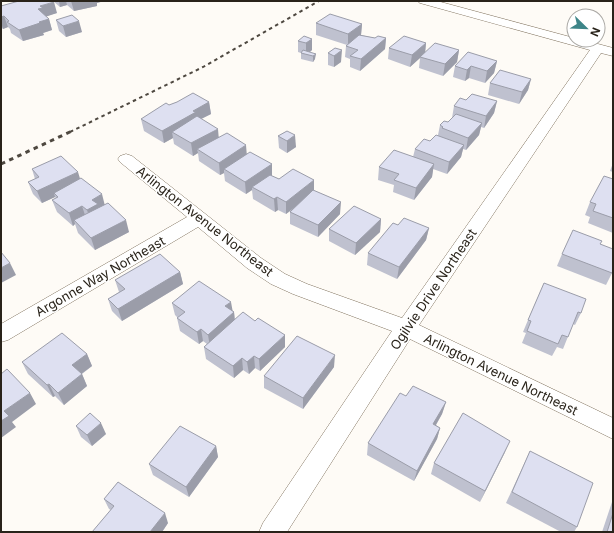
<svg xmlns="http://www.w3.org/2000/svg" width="614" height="533" viewBox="0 0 614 533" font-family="Inter,sans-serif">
	<rect width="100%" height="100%" fill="#fefbf6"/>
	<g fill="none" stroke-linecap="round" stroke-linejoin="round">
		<g stroke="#81735f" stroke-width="1">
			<polygon id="street" points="418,1 437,1 574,38 574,40 583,40 613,48 613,56 601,53 419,325 613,418 613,439 410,339 287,532 259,532 263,523 392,331 293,294 271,284 247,268 198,227 8,340 1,342 1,324 187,217 120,162 118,159 120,156 126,154 132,156 261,258 285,274 307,284 402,318 590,50 420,3"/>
		</g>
		<use href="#street" fill="#fff" fill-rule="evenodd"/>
		<polyline stroke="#4e4840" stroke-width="2" stroke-dasharray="3.5 3.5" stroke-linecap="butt" points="70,132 203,67 319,1"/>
		<polyline stroke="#4e4840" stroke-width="3" stroke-dasharray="4.5 4.5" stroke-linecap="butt" points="1,164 72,131"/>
	</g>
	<g fill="#bfc1cf">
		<polygon points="53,1 104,1 97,3 97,6 74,11 67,5 60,7"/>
		<polygon points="1,6 57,13 46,16 49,19 52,30 43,33 44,35 23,41 11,33 10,29 8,27 3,29 1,27"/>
		<polygon points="56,20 82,32 66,37 59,31"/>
		<polygon points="316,23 362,24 361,35 375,38 386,38 385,49 360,71 350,67 350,59 345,57 346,46 347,45 316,35"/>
		<polygon points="312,39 312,50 310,52 315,59 313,62 301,59 301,53 298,52 298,41"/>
		<polygon points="426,43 425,52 459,50 457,62 443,76 419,68 420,58 410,67 388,59 389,48"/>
		<polygon points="335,48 341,62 334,67 328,65 328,53"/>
		<polygon points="497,61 494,73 485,83 469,78 465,81 453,77 455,66"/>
		<polygon points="531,79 528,90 519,104 488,95 490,83"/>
		<polygon points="466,100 497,101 494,113 484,128 481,127 479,135 466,150 463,149 461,157 447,174 433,169 432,177 414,200 393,192 394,185 378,180 379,167 413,157 415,149 430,141 438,135 440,125 448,122 452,118 454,106"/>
		<polygon points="177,102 209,102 211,114 201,119 219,137 247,154 272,164 272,176 279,179 314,190 340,214 318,237 290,224 290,212 296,207 286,214 278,210 275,212 253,199 252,190 246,194 225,181 224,173 220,175 199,161 198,153 193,156 174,144 173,138 164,143 144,131 141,119 169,105"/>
		<polygon points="287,131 296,147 287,153 279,148 278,136"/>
		<polygon points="613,163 613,172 610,171"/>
		<polygon points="32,169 80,179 105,205 129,232 95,250 78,233 75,224 73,226 57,212 52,200 56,198 55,197 42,203 33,194 28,182 35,179"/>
		<polygon points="613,179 613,233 588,223 590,217 585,215 590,202"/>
		<polygon points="381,219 380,232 355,255 329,241 329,229"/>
		<polygon points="398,225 429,228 426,240 397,279 367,265 368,253"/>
		<polygon points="600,244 613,271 606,285 557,266 562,254"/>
		<polygon points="180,272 183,284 122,321 112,311 108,299 119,292 115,280"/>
		<polygon points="544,283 581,313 575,325 573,324 563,349 557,347 552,356 522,343 526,333 523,332 528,320"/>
		<polygon points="172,303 232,311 234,312 235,320 285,347 260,371 255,368 249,374 243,370 234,378 206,359 204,347 207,344 203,341 199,344 180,331 177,318 178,318 175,315"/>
		<polygon points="87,354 92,366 82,374 87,386 64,405 55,396 53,397 28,374 22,362"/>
		<polygon points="334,367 303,409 264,388 264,376"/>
		<polygon points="406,396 446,402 442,414 436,425 440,428 437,439 414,481 367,455 368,443"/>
		<polygon points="76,426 106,434 92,446 81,437"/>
		<polygon points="216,446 218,457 189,497 153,475 149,464"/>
		<polygon points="530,451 577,527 574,532 561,532 506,503"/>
		<polygon points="505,452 480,502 431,474 434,463"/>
		<polygon points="104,499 168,523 162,532 92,532 111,510 109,509"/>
		<polygon points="613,501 613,532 602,532 612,502"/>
	</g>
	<g fill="#9b9da9">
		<polygon points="59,1 66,1 67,5 60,7"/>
		<polygon points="71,1 104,1 97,3 97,6 74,11"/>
		<polygon points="54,2 57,13 45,17 38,9 40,6"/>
		<polygon points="4,16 8,27 3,29 1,23 1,17"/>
		<polygon points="49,19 52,30 43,33 44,35 23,41 19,30 39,22"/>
		<polygon points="79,21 82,32 66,37 63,26"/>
		<polygon points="362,24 361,35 348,45 348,34"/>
		<polygon points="386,38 385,49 360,71 361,59"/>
		<polygon points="312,39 312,50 306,55 306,43"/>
		<polygon points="426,43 425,54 420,57 420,58 410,67 412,55"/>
		<polygon points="342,50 341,62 334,67 334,56"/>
		<polygon points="459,50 457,62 443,76 445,64"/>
		<polygon points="316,54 315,59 313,62 313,56"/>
		<polygon points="497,61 494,73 485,83 487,71"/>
		<polygon points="471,66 469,78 465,81 467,70"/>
		<polygon points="531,79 528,90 519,104 522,92"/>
		<polygon points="497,101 494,113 484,128 486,116"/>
		<polygon points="209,102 211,114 197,121 172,132 173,138 164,143 162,131 193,111"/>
		<polygon points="482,123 479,135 466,150 468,138"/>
		<polygon points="218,129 219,141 197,149 198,153 193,156 191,143"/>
		<polygon points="295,135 296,147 287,153 287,141"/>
		<polygon points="246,145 247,157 224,169 224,173 220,175 219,163"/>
		<polygon points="464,145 461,157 447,174 449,162"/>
		<polygon points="272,164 272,176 252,187 252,190 246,194 245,182"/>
		<polygon points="434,164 432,177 414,200 416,188"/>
		<polygon points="78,172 82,185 54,193 55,197 42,203 37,191"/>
		<polygon points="314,180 314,192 286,214 286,202"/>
		<polygon points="102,194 105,206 91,222 87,210 92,200"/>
		<polygon points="277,197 278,210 275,212 274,199"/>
		<polygon points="341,202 340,214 318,237 318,225"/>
		<polygon points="82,206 86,218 74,220 75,224 73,226 69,213"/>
		<polygon points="381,219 380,232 355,255 356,243"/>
		<polygon points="126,220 129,232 95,250 91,238"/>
		<polygon points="429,228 426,240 397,279 399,267"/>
		<polygon points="10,263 16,275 1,283 1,268"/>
		<polygon points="180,272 183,284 122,321 118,309"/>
		<polygon points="231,302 233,313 234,312 235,324 210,347 208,335 225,306"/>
		<polygon points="201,329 203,341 199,344 197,332"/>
		<polygon points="285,335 285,347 260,371 259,359"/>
		<polygon points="87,354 92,366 77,377 72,365"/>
		<polygon points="335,355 334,367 303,409 303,398"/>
		<polygon points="254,356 255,368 249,374 247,362"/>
		<polygon points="242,358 243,370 234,378 233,366"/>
		<polygon points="82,374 87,386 64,405 58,393"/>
		<polygon points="49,384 55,396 53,397 47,385"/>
		<polygon points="30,393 36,404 12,422 16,427 1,438 1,421 4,411"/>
		<polygon points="446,402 442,414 430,435 433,424"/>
		<polygon points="101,423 106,434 92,446 87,435"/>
		<polygon points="440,428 437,439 414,481 417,471"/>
		<polygon points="510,441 505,452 480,502 485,491"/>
		<polygon points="216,446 218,457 189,497 186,487"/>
		<polygon points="165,513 168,523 162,532 150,532"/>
	</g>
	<g fill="#dee0f1" stroke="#9b9da9">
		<polygon points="19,1 52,1 54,2 40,6 43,8 38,9 49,19 39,22 40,23 19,30 7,22 9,21 4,16 1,17 1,6"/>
		<polygon points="330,14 362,24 348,34 316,23"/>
		<polygon points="72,15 79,21 63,26 56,20"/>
		<polygon points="359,35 375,38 378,36 386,38 361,59 350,56 358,50 346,46"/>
		<polygon points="304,36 312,39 306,43 298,41"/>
		<polygon points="404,36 426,43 412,55 389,48"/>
		<polygon points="435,43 459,50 445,64 420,57"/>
		<polygon points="335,48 342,50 334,56 328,53"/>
		<polygon points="303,50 316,54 313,56 301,53"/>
		<polygon points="468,52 497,61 487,71 471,66 467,70 455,66"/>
		<polygon points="500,70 531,79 522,92 490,83"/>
		<polygon points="193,93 209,102 193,111 196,112 162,131 141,119 166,103 169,105 177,102"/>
		<polygon points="472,94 497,101 486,116 454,106 460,98 466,100"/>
		<polygon points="456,114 482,123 468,138 442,128 443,127 440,125 444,121 448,122"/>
		<polygon points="197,116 218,129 191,143 172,132"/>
		<polygon points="287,131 295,135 287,141 278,136"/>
		<polygon points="227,133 246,145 219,163 197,149"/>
		<polygon points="436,135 464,145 449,162 415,149 424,139 430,141"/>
		<polygon points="394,150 434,164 416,188 394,180 399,174 379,167"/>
		<polygon points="250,152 272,164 245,182 224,169"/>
		<polygon points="61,156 78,172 37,191 28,182 39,177 32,169"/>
		<polygon points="293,169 314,180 286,202 277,197 274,199 252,187 270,175 279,179"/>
		<polygon points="604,176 613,179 613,218 593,211 596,204 590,202"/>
		<polygon points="81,178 102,194 92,200 98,204 87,210 82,206 69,213 52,200 58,197 54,193"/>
		<polygon points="313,190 341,202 318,225 290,212"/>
		<polygon points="108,203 126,220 91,238 74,220"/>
		<polygon points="354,206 381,219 356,243 329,229"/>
		<polygon points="404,218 429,228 399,267 368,253 393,223 398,225"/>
		<polygon points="573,230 602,241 600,244 613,249 613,271 612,273 562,254"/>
		<polygon points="1,252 10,263 1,268"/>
		<polygon points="160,254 180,272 118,309 108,299 125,289 115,280"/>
		<polygon points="199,281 231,302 225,306 234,312 208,335 201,329 197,332 177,318 185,312 172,303"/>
		<polygon points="544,283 586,299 581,313 578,312 568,337 562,335 558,344 527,331 531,321 528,320"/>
		<polygon points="243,312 255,321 258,318 285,335 259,359 254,356 247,362 242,358 233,366 204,347"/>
		<polygon points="62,333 87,354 72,365 82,374 58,393 49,384 47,385 22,362"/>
		<polygon points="297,336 335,355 303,398 264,376"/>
		<polygon points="7,369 30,393 4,411 9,416 1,421 1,374"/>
		<polygon points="413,386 446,402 433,424 440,428 417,471 368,443 400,393 406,396"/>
		<polygon points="90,413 101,423 87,435 76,426"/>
		<polygon points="463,413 510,441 485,491 434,463"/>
		<polygon points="180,426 216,446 186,487 149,464"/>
		<polygon points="530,451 593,483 577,527 512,492"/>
		<polygon points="118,482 165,513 150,532 92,532 114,506 104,499"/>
		<polygon points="613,513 613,532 607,532"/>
	</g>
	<g text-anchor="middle" stroke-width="3" stroke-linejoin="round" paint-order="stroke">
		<g font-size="13" fill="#29231a" stroke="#fff">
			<text transform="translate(205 221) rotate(38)" y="5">Arlington Avenue Northeast</text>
			<text transform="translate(100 276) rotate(-30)" y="5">Argonne Way Northeast</text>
			<text transform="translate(433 289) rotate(-56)" y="5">Ogilvie Drive Northeast</text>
			<text transform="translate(501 374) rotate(26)" y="5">Arlington Avenue Northeast</text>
		</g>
	</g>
	<rect width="614" height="533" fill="none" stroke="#29231a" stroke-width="4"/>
	<g transform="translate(586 28) rotate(113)"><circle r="19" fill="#ffffff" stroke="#a9a7a3"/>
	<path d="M0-3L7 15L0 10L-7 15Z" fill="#3d8588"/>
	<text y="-6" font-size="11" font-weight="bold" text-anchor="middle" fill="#29231a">N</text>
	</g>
</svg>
